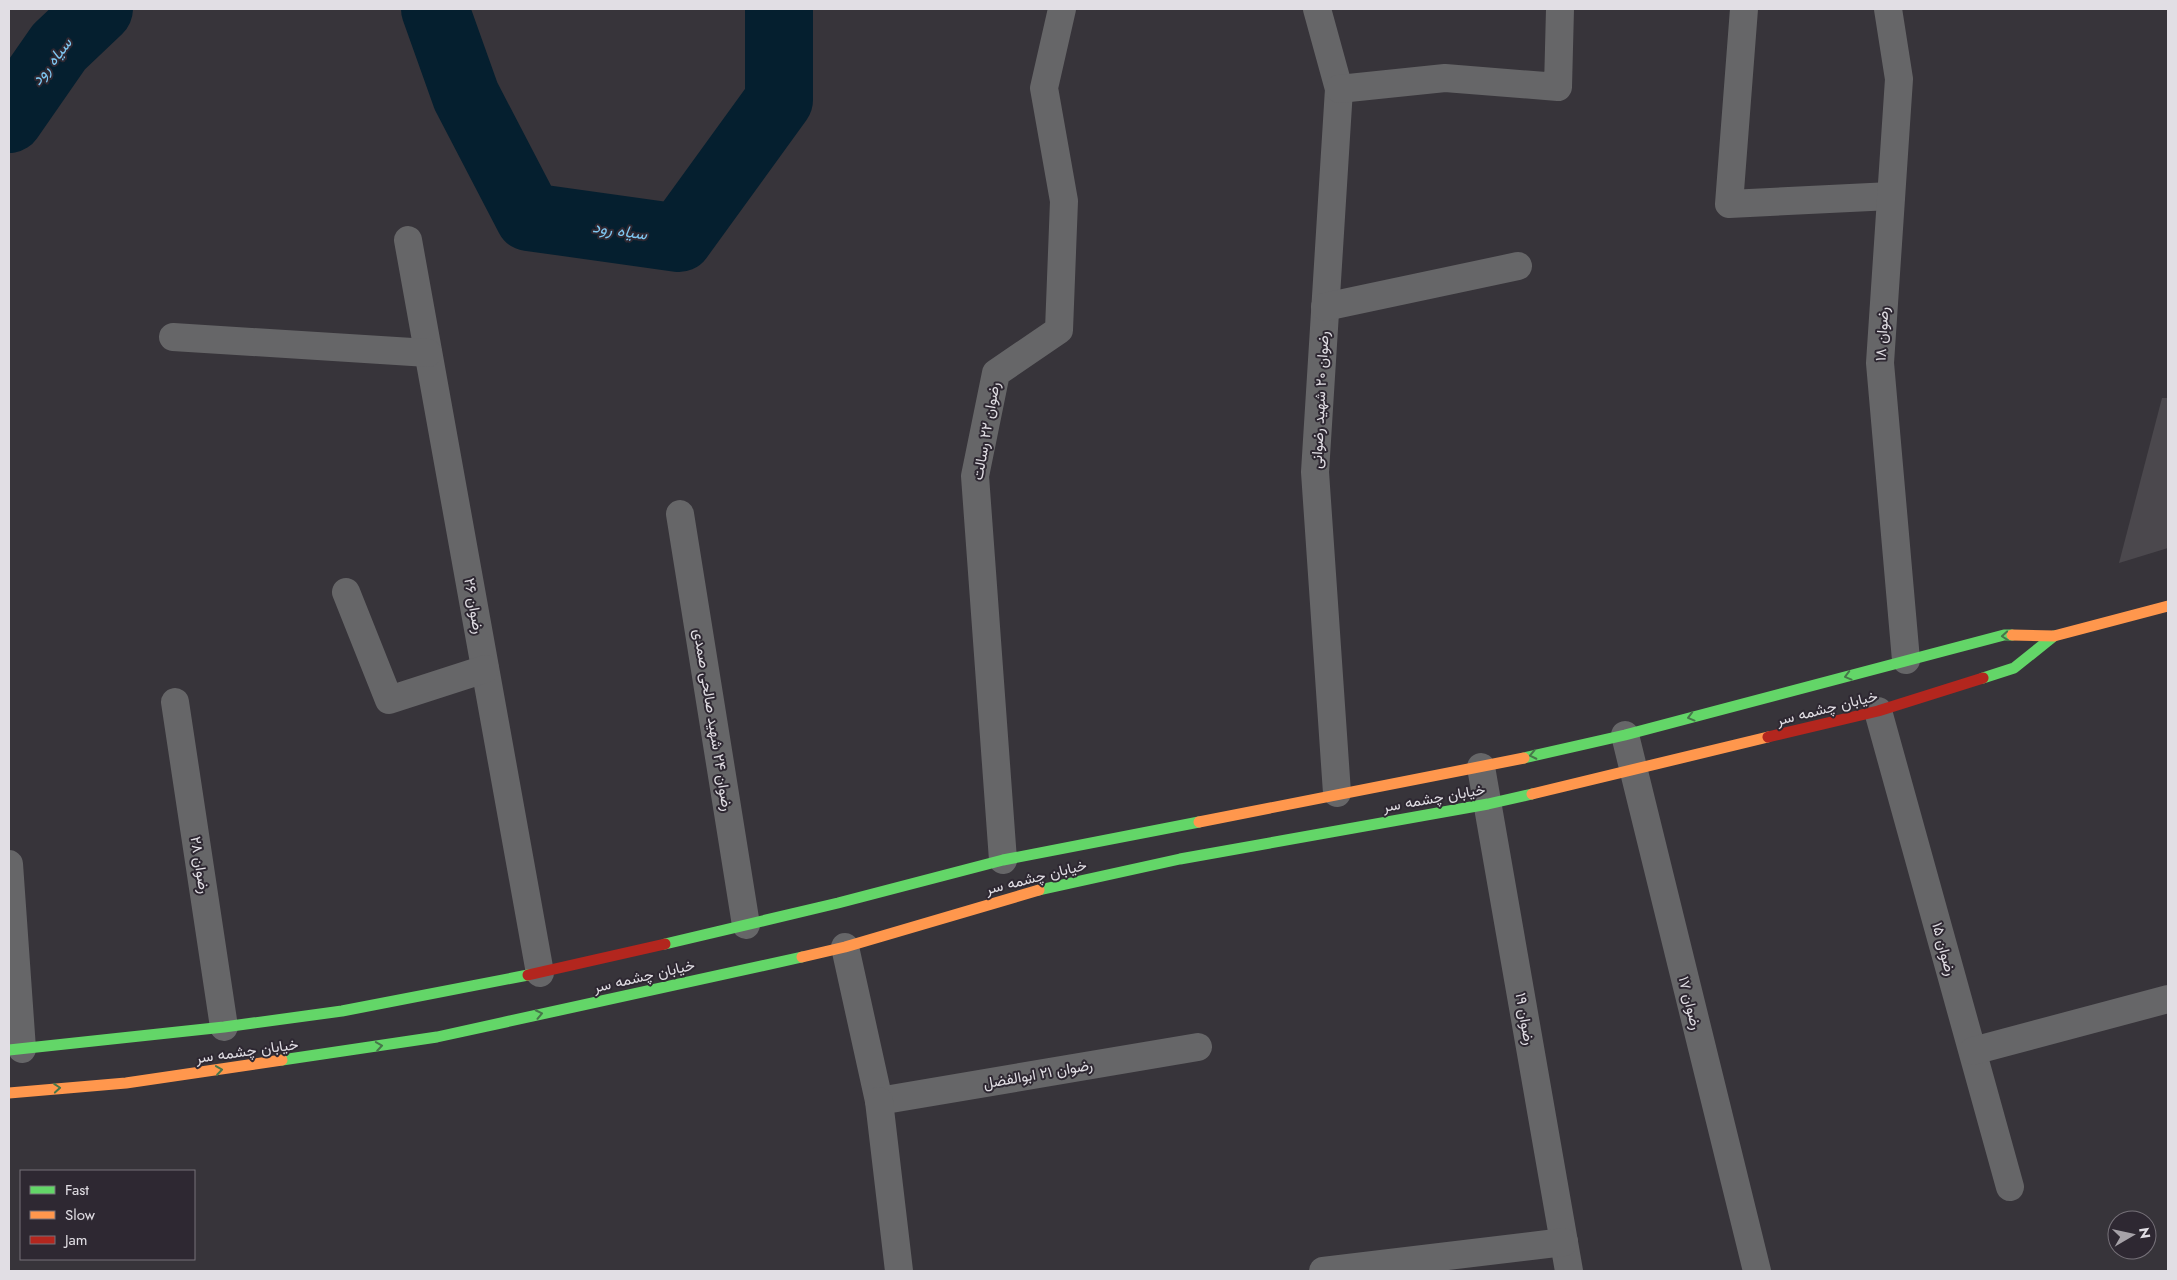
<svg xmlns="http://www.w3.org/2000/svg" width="2177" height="1280" viewBox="0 0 2177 1280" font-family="Jost,Vazirmatn,sans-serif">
	<rect width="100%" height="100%" fill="#37343a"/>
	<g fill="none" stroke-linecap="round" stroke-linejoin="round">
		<g stroke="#051f2f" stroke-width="68">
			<polyline points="435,9 466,96 529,217 679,238 779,100 779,9"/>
			<polyline points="9,119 59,47 99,9"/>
		</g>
	</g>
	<polygon fill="#4b484d" points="2162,398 2168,398 2168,548 2119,563"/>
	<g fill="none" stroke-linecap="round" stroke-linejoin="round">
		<g stroke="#666668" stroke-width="28">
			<polyline points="1317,9 1339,89 1315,472 1337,793"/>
			<polyline points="1744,9 1729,204 1891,196"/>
			<polyline points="1888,9 1899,79 1880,363 1906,660"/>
			<polyline points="1339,89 1445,78 1558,87 1560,9"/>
			<polyline points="408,240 540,973"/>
			<polyline points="1325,307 1518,266"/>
			<polyline points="173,337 428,353"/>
			<polyline points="680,514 746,925"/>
			<polyline points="346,592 389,700 485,669"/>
			<polyline points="175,702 224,1027"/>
			<polyline points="1878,711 2010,1187"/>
			<polyline points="1625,735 1757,1271"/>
			<polyline points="1481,767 1569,1271"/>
			<polyline points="1003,860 975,476 996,373 1059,330 1064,201 1044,88 1062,9"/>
			<polyline points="9,864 22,1049"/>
			<polyline points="845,947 879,1101 1198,1047"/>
			<polyline points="1973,1051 2168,999"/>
			<polyline points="879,1101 899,1271"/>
			<polyline points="1323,1271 1564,1242"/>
		</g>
		<g stroke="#63d668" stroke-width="11">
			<polyline points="1983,678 2014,668 2054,636"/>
			<polyline points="1524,758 1625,735 2004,635 2012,635"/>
			<polyline points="1039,890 1180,859 1488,804 1532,794"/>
			<polyline points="665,944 838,903 1003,860 1199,822"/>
			<polyline points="9,1050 224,1027 342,1011 528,975"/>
			<polyline points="282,1060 437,1037 802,957"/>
		</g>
		<g stroke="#ff974d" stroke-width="11">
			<polyline points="2012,635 2054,636 2168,606"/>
			<polyline points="1532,794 1768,737"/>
			<polyline points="1199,822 1524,758"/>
			<polyline points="802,957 845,947 1039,890"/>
			<polyline points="9,1093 126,1083 282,1060"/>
		</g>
		<g stroke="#b3261e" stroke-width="11">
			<polyline points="1768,737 1878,711 1983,678"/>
			<polyline points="528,975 665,944"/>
		</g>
	</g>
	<defs><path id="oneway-chevron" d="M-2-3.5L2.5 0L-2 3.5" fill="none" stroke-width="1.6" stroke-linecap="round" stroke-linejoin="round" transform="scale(1.25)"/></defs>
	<g stroke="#46764a">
		<use href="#oneway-chevron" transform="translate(2005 636) rotate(175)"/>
		<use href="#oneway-chevron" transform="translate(1848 676) rotate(165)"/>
		<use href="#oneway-chevron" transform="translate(1691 717) rotate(165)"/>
		<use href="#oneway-chevron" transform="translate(1533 755) rotate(168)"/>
		<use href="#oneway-chevron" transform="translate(539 1014) rotate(-12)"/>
		<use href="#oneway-chevron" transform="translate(379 1046) rotate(-9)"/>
		<use href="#oneway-chevron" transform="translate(219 1070) rotate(-8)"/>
		<use href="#oneway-chevron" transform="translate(57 1088) rotate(-5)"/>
	</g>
	<g text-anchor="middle" stroke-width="4" stroke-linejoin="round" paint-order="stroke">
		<g font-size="15" fill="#e1dee4" stroke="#2e2832">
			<text transform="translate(1882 334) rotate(-87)" y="5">رضوان ۱۸</text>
			<text transform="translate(1320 400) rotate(-87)" y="5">رضوان ۲۰ شهید رضوانی</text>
			<text transform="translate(986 431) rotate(-80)" y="5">رضوان ۲۲ رسالت</text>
			<text transform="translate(474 606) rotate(80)" y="5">رضوان ۲۶</text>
			<text transform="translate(1827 708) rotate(-14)" y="5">خیابان چشمه سر</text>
			<text transform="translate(713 720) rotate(81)" y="5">رضوان ۲۴ شهید صالحی صمدی</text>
			<text transform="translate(1434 798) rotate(-10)" y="5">خیابان چشمه سر</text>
			<text transform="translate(200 865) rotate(81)" y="5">رضوان ۲۸</text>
			<text transform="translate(1036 877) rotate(-14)" y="5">خیابان چشمه سر</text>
			<text transform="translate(1944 949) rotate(75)" y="5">رضوان ۱۵</text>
			<text transform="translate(644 976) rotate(-13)" y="5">خیابان چشمه سر</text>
			<text transform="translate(1690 1003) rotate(76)" y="5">رضوان ۱۷</text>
			<text transform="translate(1525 1019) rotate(80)" y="5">رضوان ۱۹</text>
			<text transform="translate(247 1051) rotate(-8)" y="5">خیابان چشمه سر</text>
			<text transform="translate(1038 1074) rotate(-10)" y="5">رضوان ۲۱ ابوالفضل</text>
		</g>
		<g font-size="16" font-style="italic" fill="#80c8f2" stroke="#2e2832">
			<text transform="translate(51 61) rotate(-52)" y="6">سیاه رود</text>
			<text transform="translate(620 230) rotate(8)" y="6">سیاه رود</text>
		</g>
	</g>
	<rect width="2177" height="1280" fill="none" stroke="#e1dee4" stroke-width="20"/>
	<rect x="20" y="1170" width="175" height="90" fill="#2e2832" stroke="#767179"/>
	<rect x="30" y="1186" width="25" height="8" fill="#63d668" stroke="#767179"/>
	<text x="65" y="1195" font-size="15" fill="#e1dee4">Fast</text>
	<rect x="30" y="1211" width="25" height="8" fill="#ff974d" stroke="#767179"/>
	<text x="65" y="1220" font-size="15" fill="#e1dee4">Slow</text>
	<rect x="30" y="1236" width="25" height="8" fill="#b3261e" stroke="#767179"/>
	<text x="65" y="1245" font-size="15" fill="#e1dee4">Jam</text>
	<g transform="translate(2132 1235) rotate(81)"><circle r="24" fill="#2e2832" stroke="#767179"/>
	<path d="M0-4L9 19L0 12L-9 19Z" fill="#a6a2a8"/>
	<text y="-8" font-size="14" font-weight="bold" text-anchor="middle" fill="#e1dee4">N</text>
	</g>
</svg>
